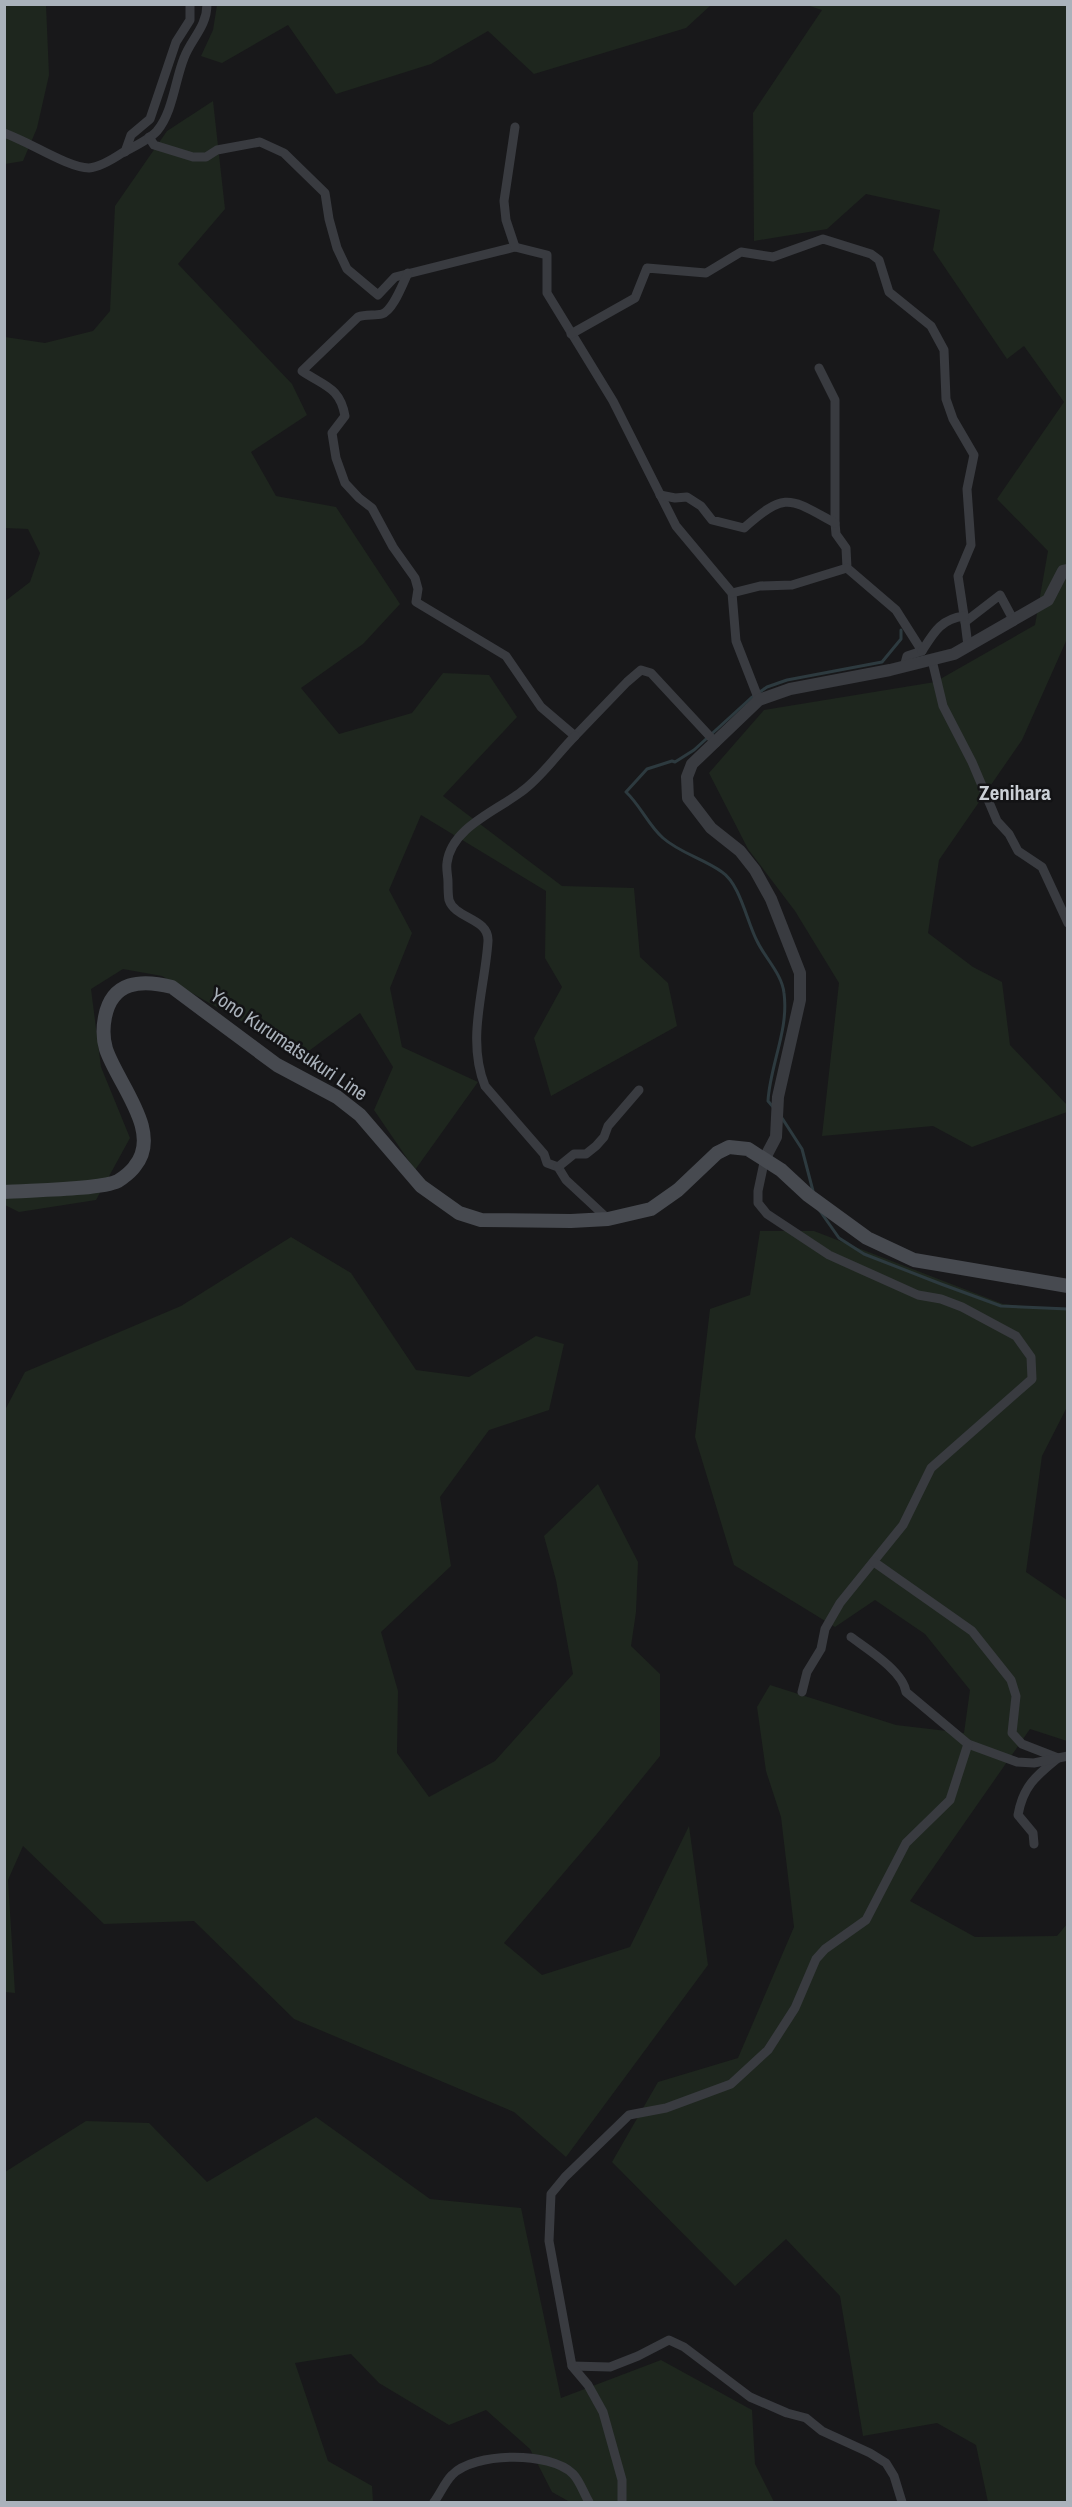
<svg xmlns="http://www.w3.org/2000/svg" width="1072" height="2507" viewBox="0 0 1072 2507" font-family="'Archivo Narrow',sans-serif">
	<rect width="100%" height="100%" fill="#18181a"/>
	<g fill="#1e261e">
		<polygon points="5,5 46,5 49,75 37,128 23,161 5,164"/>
		<polygon points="217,5 217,4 711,5 686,28 534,74 488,31 431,64 336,94 288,25 222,63 201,56 213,30"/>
		<polygon points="807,5 1067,5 1067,639 1022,740 939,860 928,933 973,967 1002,982 1010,1045 1067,1105 1067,1112 972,1147 933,1126 822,1136 839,983 795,911 748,849 709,773 764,710 935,682 1035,625 1048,551 997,499 1064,402 1024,346 1007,359 933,250 940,210 866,194 827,229 754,241 753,113 822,10"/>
		<polygon points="213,101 225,209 178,264 292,384 307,415 251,452 276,496 336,507 400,604 363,644 301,688 339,734 412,713 443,673 489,675 517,717 443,796 562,886 634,888 640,957 668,983 677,1026 551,1096 534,1038 562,987 545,958 546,891 421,815 389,890 412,933 390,988 402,1047 478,1082 415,1170 374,1110 393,1067 360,1013 302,1056 162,976 123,969 91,989 101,1067 130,1138 96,1200 19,1212 5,1205 4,602 30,582 40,553 28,529 5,528 5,337 45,343 93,331 110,311 115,206 167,131"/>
		<polygon points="760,1231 814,1231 1003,1304 1067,1310 1067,1407 1042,1456 1026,1572 1067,1600 1067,1741 1030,1729 910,1901 975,1937 1057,1936 1067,1924 1067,2502 988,2502 976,2445 937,2423 863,2436 840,2296 786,2239 735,2286 612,2162 658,2082 738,2058 794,1927 781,1817 766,1771 757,1707 770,1685 896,1725 964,1733 970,1690 925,1634 875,1600 835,1627 734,1565 695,1437 710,1309 750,1295"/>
		<polygon points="291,1237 351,1273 416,1370 469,1377 536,1336 564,1344 549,1410 489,1430 440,1497 451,1566 381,1632 398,1691 397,1753 429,1797 495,1761 573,1674 556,1580 544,1536 598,1484 638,1562 636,1612 631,1646 660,1674 660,1756 596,1835 504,1943 542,1975 630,1947 689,1826 708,1965 566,2157 514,2112 294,2019 194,1921 104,1924 23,1846 8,1880 15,1993 5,1992 5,1410 25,1372 181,1306"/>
		<polygon points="316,2117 430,2199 521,2208 561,2398 661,2360 752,2410 755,2464 774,2502 570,2502 552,2492 530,2449 486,2410 449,2425 379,2383 351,2354 295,2363 328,2461 372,2486 373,2502 5,2502 5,2172 86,2121 149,2123 207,2182"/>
	</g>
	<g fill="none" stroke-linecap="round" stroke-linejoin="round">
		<g stroke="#2d3a3f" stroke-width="3">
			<path d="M774 1108 768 1101C770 1065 789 1030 784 993 782 974 765 958 757 941 747 922 740 884 722 872 704 859 680 853 663 838 648 825 641 806 626 792L647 769 672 761 675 762 694 750 751 698 767 687 787 680 882 662 901 639V630"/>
			<polyline points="782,1118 802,1149 813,1191"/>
			<polyline points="820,1211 839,1238 864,1254 941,1284 1001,1306 1068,1309"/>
		</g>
		<g stroke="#393b40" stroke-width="9">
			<path d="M4 133C28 141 68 168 89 168 100 167 113 159 122 153 133 147 149 140 157 131 173 112 175 80 184 58 191 39 207 27 207 4"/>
			<polyline points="149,137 154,145 193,157 206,157 217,150 260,142 284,153 325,193 329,219 337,248 347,269 378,295 395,277 515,247 547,255 547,293 613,401 676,526 732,593 736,641 759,700"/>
			<polyline points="125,152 131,135 150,119 176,42 190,20 190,4"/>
			<polyline points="515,247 506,220 504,201 515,127"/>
			<path d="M408 273C403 283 393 311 382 314 375 316 366 314 358 317L302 371C324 386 340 387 345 416L332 433 336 458 345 483 359 498 372 508 393 547 415 578 418 589 416 602 506 656 541 707 575 736 627 682 641 670 651 673 716 743"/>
			<polyline points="571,334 635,298 647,268 706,273 741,252 773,257 823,239 871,254 879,260 889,292 931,326 944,350 946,399 953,419 974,455 967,489 971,545 958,576 965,622 1000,595 1014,621"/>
			<polyline points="819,368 835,400 835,523 836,534 846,548 847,568 896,610 922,651 907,656 904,667"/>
			<path d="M660 495 675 498 687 497 701 506 712 520 744 528C786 491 789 498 835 523"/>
			<polyline points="732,593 760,586 792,585 847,568"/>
			<polyline points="965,622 968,646"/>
			<path d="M922 651C934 632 941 619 964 616"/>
			<polyline points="932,660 943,706 972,762 997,821 1009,834 1018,851 1042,867 1068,923"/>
			<path d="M575 736C557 754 541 778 521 792 496 811 451 828 447 863 446 869 448 876 448 882 448 887 448 895 449 900 455 919 489 918 488 941 485 989 466 1039 485 1086L544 1154 547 1163 558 1167 566 1180 608 1219"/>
			<polyline points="765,1158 758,1191 758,1203 767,1214 829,1255 918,1295 941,1299 962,1307 1016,1336 1031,1357 1032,1379 931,1468 903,1525 840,1603 825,1629 821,1649 807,1672 802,1692"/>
			<polyline points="558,1167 574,1154 586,1154 596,1146 604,1137 608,1126 639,1090"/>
			<path d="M874 1562 972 1631 1011 1680 1016 1696 1012 1733 1022 1744 1058 1758C1036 1776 1023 1786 1018 1815L1033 1833 1034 1844"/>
			<path d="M851 1637C867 1649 903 1671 906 1692L968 1744 1017 1762 1034 1763 1068 1756"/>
			<polyline points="572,2366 610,2367 638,2356 669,2340 684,2347 750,2397 787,2413 806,2418 822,2431 870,2453 886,2463 894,2476 902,2502"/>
			<path d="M434 2502C440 2494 445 2482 452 2475 474 2452 550 2451 573 2474 580 2481 584 2494 589 2502"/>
			<polyline points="622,2502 622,2480 603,2412 588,2385 572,2366 549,2241 551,2194 565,2177 629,2115 666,2108 731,2084 768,2050 795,2008 816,1959 825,1949 866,1920 906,1843 950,1800 968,1744"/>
		</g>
		<polyline stroke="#393b40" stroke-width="12" points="765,1158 776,1137 778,1097 800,1000 800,973 771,899 755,870 740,851 711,828 688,798 687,777 692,764 759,700 790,689 890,670 954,654 1048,600 1063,571 1068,570"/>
		<path stroke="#474a50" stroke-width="14" d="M4 1192C28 1190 100 1190 118 1181 123 1178 132 1171 135 1166 163 1132 117 1083 106 1049 103 1039 103 1027 105 1017 112 981 141 979 172 987L277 1065 337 1097 360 1115 421 1186 459 1213 481 1220 571 1221 608 1219 651 1209 678 1190 717 1153 729 1147 748 1149 781 1170 808 1195 867 1238 914 1260 1068 1286"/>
	</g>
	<g text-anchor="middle" stroke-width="5" stroke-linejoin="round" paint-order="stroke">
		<g font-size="20" fill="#aab2bb" stroke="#131315">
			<text transform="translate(289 1044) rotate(34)" y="7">Yono Kurumatsukuri Line</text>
		</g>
		<g font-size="21" font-weight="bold" fill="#cbd0d6" stroke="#131315">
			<text x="1015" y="800">Zenihara</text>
		</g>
	</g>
	<rect width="1072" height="2507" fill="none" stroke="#aab2bb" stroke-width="12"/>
</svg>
